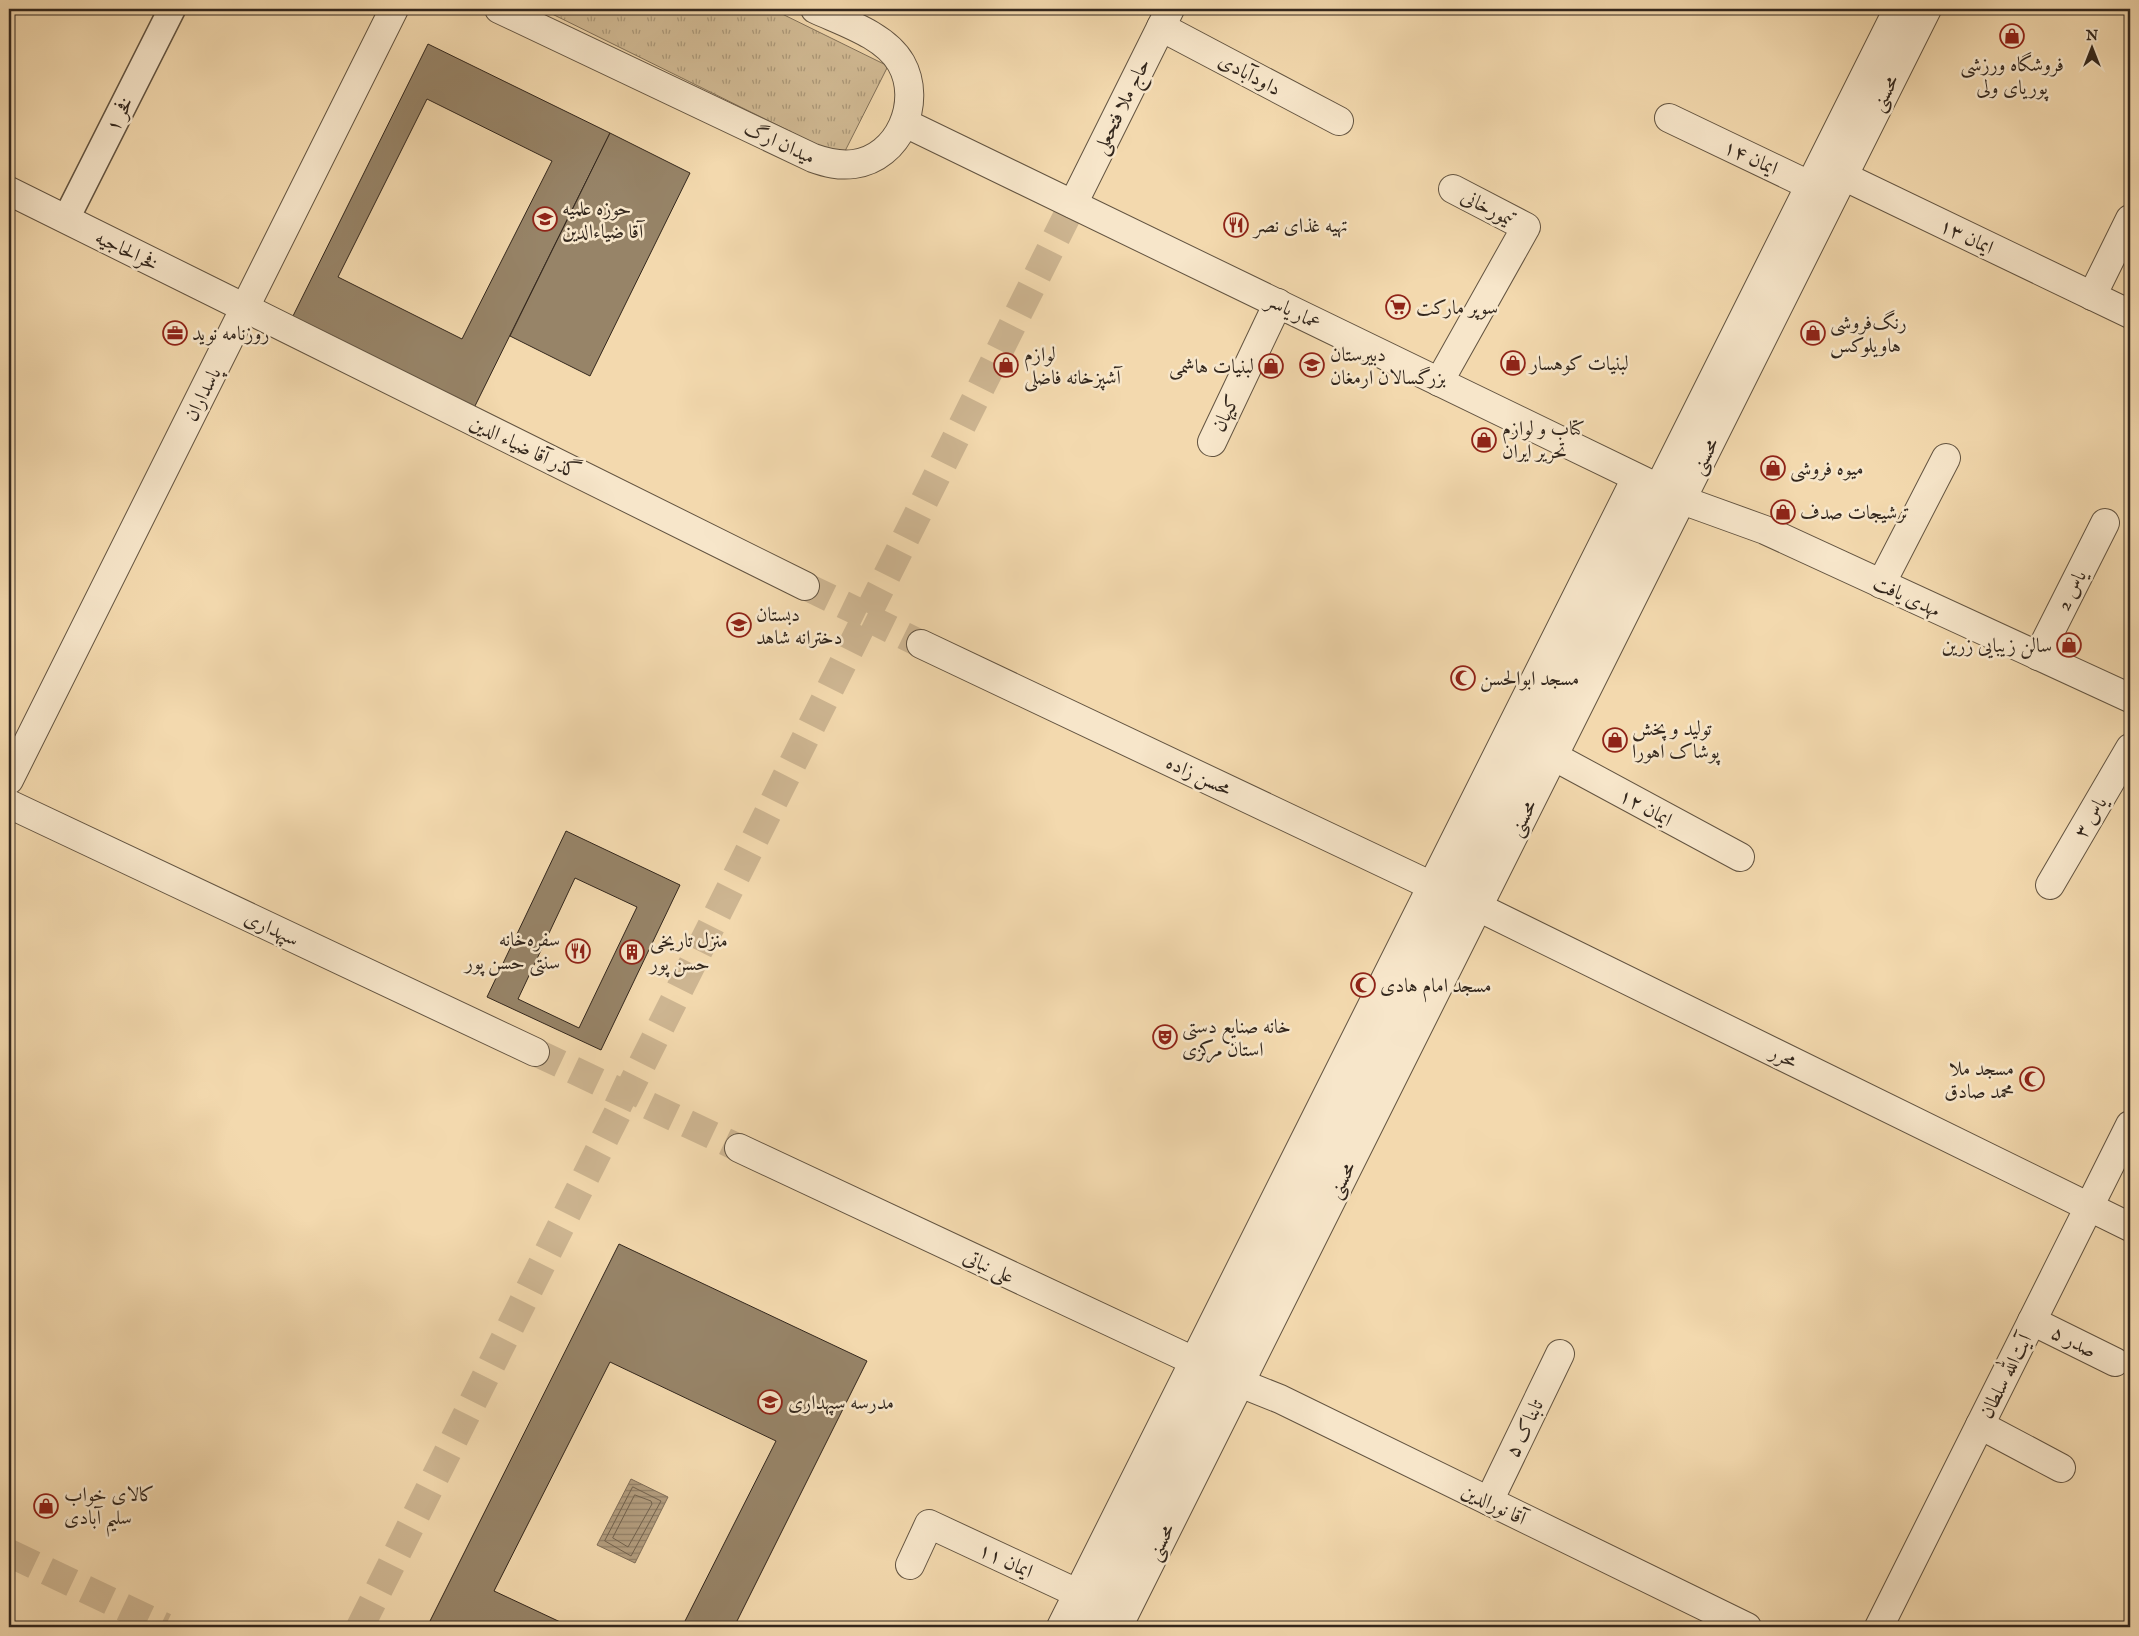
<svg xmlns="http://www.w3.org/2000/svg" width="2139" height="1636" viewBox="0 0 2139 1636" font-family="'IM FELL English',Amiri,serif">
	<defs>
		<pattern id="grass-tufts" width="24" height="20" patternUnits="userSpaceOnUse" patternTransform="scale(1.25)"><rect width="24" height="20" fill="#d2bb95"/><path d="M3 7l-1-3M5 7V3M7 7l1-3M15 17l-1-3M17 17v-4M19 17l1-3" fill="none" stroke="#ab9879"/></pattern>
		<pattern id="water-rules" width="6" height="5" patternUnits="userSpaceOnUse" patternTransform="scale(1.25)"><rect width="6" height="5" fill="#b29c7d"/><path d="M0 2.5h6" fill="none" stroke="#917f66"/></pattern>
	</defs>
	<rect width="100%" height="100%" fill="#f3d9ae"/>
	<filter id="stains"><feTurbulence type="fractalNoise" baseFrequency=".004" numOctaves="4"/><feColorMatrix values="0 0 0 0 .2 0 0 0 0 .09 0 0 0 0 .02 0 0 0 .5 -.17"/></filter>
	<radialGradient id="worn" r=".72"><stop offset=".6" stop-color="#630" stop-opacity="0"/><stop offset="1" stop-color="#630" stop-opacity=".3"/></radialGradient>
	<polygon fill="url(#grass-tufts)" stroke="#827159" points="542,9 772,9 888,66 842,157"/>
	<polygon fill="url(#water-rules)" stroke="#7f6d57" points="631,1479 668,1497 635,1563 597,1545"/>
	<g fill="none" stroke-linecap="round" stroke-linejoin="round">
		<g stroke="#72624d" stroke-width="1">
			<polygon points="633,1487 661,1501 631,1556 605,1541"/>
			<polygon points="635,1495 651,1501 652,1504 628,1547 613,1538"/>
		</g>
	</g>
	<g fill="#978468" stroke="#33271d" fill-rule="evenodd">
		<path d="M428 44 610 133 473 410 291 320ZM427 99 552 161 462 339 338 277Z"/>
		<polygon points="610,133 690,173 590,376 510,336"/>
		<path d="M566 831 680 885 601 1050 487 997ZM575 878 637 907 579 1028 518 999Z"/>
		<polygon points="619,1244 867,1361 734,1627 682,1627 776,1441 610,1362 494,1591 571,1627 427,1627"/>
	</g>
	<g fill="none" stroke-linecap="round" stroke-linejoin="round">
		<g stroke="#cdb591" stroke-width="28" stroke-dasharray="28 14" stroke-linecap="butt">
			<polyline points="805,586 865,615"/>
			<polyline points="866,617 921,644"/>
			<polyline points="535,1052 739,1148"/>
			<polyline points="9,1553 165,1627"/>
			<polyline points="360,1627 1073,204"/>
		</g>
		<g stroke="#635441" stroke-width="29">
			<polyline id="service" points="66,219 172,9"/>
		</g>
		<g stroke="#635441" stroke-width="30">
			<g id="pedestrian">
				<polyline points="245,308 805,586"/>
				<polyline points="921,644 1449,894"/>
				<polyline points="9,804 535,1052"/>
				<polyline points="739,1148 1211,1369"/>
				<polyline points="1061,1627 1636,478"/>
			</g>
		</g>
		<g stroke="#635441" stroke-width="30">
			<g id="minor">
				<polyline points="1161,27 1339,121"/>
				<polyline points="1669,118 1830,195"/>
				<polyline points="1843,176 2130,314"/>
				<polyline points="9,191 245,308"/>
				<polyline points="1073,204 1170,9"/>
				<polyline points="2092,296 2130,219"/>
				<polyline points="1439,382 1526,227 1453,189"/>
				<polyline points="1212,442 1278,303"/>
				<polyline points="1682,500 1765,530 2130,698"/>
				<polyline points="1881,584 1946,458"/>
				<polyline points="2038,656 2105,523"/>
				<polyline points="1553,756 1740,857"/>
				<polyline points="2050,885 2130,748"/>
				<polyline points="1478,907 2130,1227"/>
				<polyline points="2032,1321 2115,1362"/>
				<polyline points="1240,1383 1280,1399 1747,1627"/>
				<polyline points="1980,1425 2061,1468"/>
				<polyline points="1489,1501 1560,1354"/>
				<polyline points="910,1565 929,1524 1122,1614"/>
				<polyline points="1879,1627 2130,1125"/>
			</g>
		</g>
		<g stroke="#635441" stroke-width="30">
			<g id="tertiary">
				<path d="M499 9 813 158C827 163 839 166 854 164 899 158 923 102 901 63 885 35 843 22 815 9"/>
				<polyline points="905,123 1675,496"/>
				<polyline points="9,780 394,9"/>
				<polyline points="1089,1627 1898,9"/>
				<polyline points="1118,1627 1927,9"/>
			</g>
		</g>
		<use href="#service" stroke="#f7e6ca" stroke-width="26"/>
		<use href="#pedestrian" stroke="#f7e6ca" stroke-width="28"/>
		<use href="#minor" stroke="#f7e6ca" stroke-width="28"/>
		<use href="#tertiary" stroke="#f7e6ca" stroke-width="28"/>
	</g>
	<defs>
		<g id="shop-ring" transform="scale(1.25)"><circle r="9.5" fill="#f7e6ca" stroke="#8f2418" stroke-width="1.5"/><path d="M-5-2.5h2.3a2.7 3.5 0 0 1 5.4 0H5L5.5 6h-11ZM-1.5-2.5h3a1.5 2.3 0 0 0-3 0Z" fill="#8f2418"/></g>
		<g id="university-ring" transform="scale(1.25)"><circle r="9.5" fill="#f7e6ca" stroke="#8f2418" stroke-width="1.5"/><path d="M0-5L7-2L0 1L-7-2ZM-4 1L0 2.5L4 1V4Q0 6-4 4Z" fill="#8f2418"/></g>
		<g id="restaurant-ring" transform="scale(1.25)"><circle r="9.5" fill="#f7e6ca" stroke="#8f2418" stroke-width="1.5"/><path d="M-5-6h1v4h1v-4h1v4h1v-4h1v5L-1.5 .5V6h-2V.5L-5-1ZM5-6V6H3V1.5H1.5Q1.5-4 5-6Z" fill="#8f2418"/></g>
		<g id="supermarket-ring" transform="scale(1.25)"><circle r="9.5" fill="#f7e6ca" stroke="#8f2418" stroke-width="1.5"/><path d="M-6-5.5h2.5l.6 2H6L4.5 2H-2.5L-4.4-4H-6ZM-1.5 3.2a1.3 1.3 0 1 0 .1 0ZM3 3.2a1.3 1.3 0 1 0 .1 0Z" fill="#8f2418"/></g>
		<g id="office-ring" transform="scale(1.25)"><circle r="9.5" fill="#f7e6ca" stroke="#8f2418" stroke-width="1.5"/><path d="M-6-3h4V-5.5h4V-3h4V5H-6ZM-1-4.5V-3h2v-1.5ZM-6 0V1H6V0Z" fill="#8f2418"/></g>
		<g id="school-ring" transform="scale(1.25)"><circle r="9.5" fill="#f7e6ca" stroke="#8f2418" stroke-width="1.5"/><path d="M0-5L7-2L0 1L-7-2ZM-4 1L0 2.5L4 1V4Q0 6-4 4Z" fill="#8f2418"/></g>
		<g id="mosque-ring" transform="scale(1.25)"><circle r="9.5" fill="#f7e6ca" stroke="#8f2418" stroke-width="1.5"/><path d="M3.5-4.9A6 6 0 1 0 3.5 4.9A5 5 0 1 1 3.5-4.9Z" fill="#8f2418"/></g>
		<g id="building-ring" transform="scale(1.25)"><circle r="9.5" fill="#f7e6ca" stroke="#8f2418" stroke-width="1.5"/><path d="M-4-6H4V6H1V3H-1V6H-4ZM-2.5-4.3h1.7v1.8h-1.7ZM.8-4.3h1.7v1.8H.8ZM-2.5-1h1.7V.8h-1.7ZM.8-1h1.7V.8H.8Z" fill="#8f2418"/></g>
		<g id="theatre-ring" transform="scale(1.25)"><circle r="9.5" fill="#f7e6ca" stroke="#8f2418" stroke-width="1.5"/><path d="M-5-5.5Q0-4 5-5.5V0Q5 5 0 6Q-5 5-5 0ZM-3.3-2.5H-1v1.5H-3.3ZM1-2.5H3.3v1.5H1ZM-2.8 1Q0 5.5 2.8 1Z" fill="#8f2418"/></g>
	</defs>
	<g fill-rule="evenodd">
		<use href="#shop-ring" x="2012" y="36"/>
		<use href="#university-ring" x="545" y="219"/>
		<use href="#restaurant-ring" x="1236" y="225"/>
		<use href="#supermarket-ring" x="1398" y="307"/>
		<use href="#office-ring" x="175" y="333"/>
		<use href="#shop-ring" x="1813" y="333"/>
		<use href="#shop-ring" x="1513" y="363"/>
		<use href="#shop-ring" x="1006" y="365"/>
		<use href="#school-ring" x="1312" y="365"/>
		<use href="#shop-ring" x="1271" y="366"/>
		<use href="#shop-ring" x="1484" y="440"/>
		<use href="#shop-ring" x="1773" y="468"/>
		<use href="#shop-ring" x="1783" y="512"/>
		<use href="#school-ring" x="739" y="625"/>
		<use href="#shop-ring" x="2069" y="645"/>
		<use href="#mosque-ring" x="1463" y="678"/>
		<use href="#shop-ring" x="1615" y="740"/>
		<use href="#restaurant-ring" x="578" y="951"/>
		<use href="#building-ring" x="632" y="952"/>
		<use href="#mosque-ring" x="1363" y="985"/>
		<use href="#theatre-ring" x="1165" y="1037"/>
		<use href="#mosque-ring" x="2032" y="1079"/>
		<use href="#university-ring" x="770" y="1402"/>
		<use href="#shop-ring" x="46" y="1506"/>
	</g>
	<g text-anchor="middle" stroke-width="5" stroke-linejoin="round" paint-order="stroke">
		<g font-size="20" fill="#33271d" stroke="#f7e6ca" text-anchor="start">
			<text x="2012" y="71" text-anchor="middle">فروشگاه ورزشی<tspan x="2012" dy="23">پوریای ولی</tspan></text>
			<text x="562" y="215">حوزه علمیه<tspan x="562" dy="23">آقا ضیاءالدین</tspan></text>
			<text x="1254" y="232">تهیه غذای نصر</text>
			<text x="1416" y="314">سوپر مارکت</text>
			<text x="1830" y="329">رنگ‌فروشی<tspan x="1830" dy="23">هاویلوکس</tspan></text>
			<text x="192" y="340">روزنامه نوید</text>
			<text x="1024" y="361">لوازم<tspan x="1024" dy="23">آشپزخانه فاضلی</tspan></text>
			<text x="1330" y="361">دبیرستان<tspan x="1330" dy="23">بزرگسالان ارمغان</tspan></text>
			<text x="1530" y="370">لبنیات کوهسار</text>
			<text x="1254" y="373" text-anchor="end">لبنیات هاشمی</text>
			<text x="1502" y="435">کتاب و لوازم<tspan x="1502" dy="23">تحریر ایران</tspan></text>
			<text x="1790" y="475">میوه فروشی</text>
			<text x="1800" y="519">ترشیجات صدف</text>
			<text x="756" y="621">دبستان<tspan x="756" dy="23">دخترانه شاهد</tspan></text>
			<text x="2052" y="652" text-anchor="end">سالن زیبایی زرین</text>
			<text x="1480" y="685">مسجد ابوالحسن</text>
			<text x="1632" y="735">تولید و پخش<tspan x="1632" dy="23">پوشاک اهورا</tspan></text>
			<text x="560" y="946" text-anchor="end">سفره‌خانه<tspan x="560" dy="23">سنتی حسن پور</tspan></text>
			<text x="650" y="947">منزل تاریخی<tspan x="650" dy="23">حسن پور</tspan></text>
			<text x="1380" y="992">مسجد امام هادی</text>
			<text x="1182" y="1033">خانه صنایع دستی<tspan x="1182" dy="23">استان مرکزی</tspan></text>
			<text x="2014" y="1075" text-anchor="end">مسجد ملا<tspan x="2014" dy="23">محمد صادق</tspan></text>
			<text x="788" y="1409">مدرسه سپهداری</text>
			<text x="64" y="1501">کالای خواب<tspan x="64" dy="23">سلیم آبادی</tspan></text>
		</g>
		<g font-size="20" fill="#33271d" stroke="#f7e6ca">
			<text transform="translate(1250 74) rotate(28)" y="7">داودآبادی</text>
			<text transform="translate(1884 93) rotate(-63)" y="7">محسنی</text>
			<text transform="translate(1121 106) rotate(-64)" y="7">حاج ملا فتحعلی</text>
			<text transform="translate(119 114) rotate(-63)" y="7">فخر ۱</text>
			<text transform="translate(780 142) rotate(25)" y="7">میدان ارگ</text>
			<text transform="translate(1751 157) rotate(25)" y="7">ایمان ۱۴</text>
			<text transform="translate(1488 207) rotate(27)" y="7">تیمورخانی</text>
			<text transform="translate(1967 236) rotate(26)" y="7">ایمان ۱۳</text>
			<text transform="translate(127 250) rotate(26)" y="7">فخرالحاجیه</text>
			<text transform="translate(1294 311) rotate(26)" y="7">عمار یاسر</text>
			<text transform="translate(202 394) rotate(-63)" y="7">پاسداران</text>
			<text transform="translate(1225 413) rotate(-64)" y="7">کیهان</text>
			<text transform="translate(525 447) rotate(26)" y="7">گذر آقا ضیاء الدین</text>
			<text transform="translate(1704 456) rotate(-63)" y="7">محسنی</text>
			<text transform="translate(2071 590) rotate(-63)" y="7">یاس 2</text>
			<text transform="translate(1907 596) rotate(25)" y="7">مهدی یافت</text>
			<text transform="translate(1199 775) rotate(25)" y="7">محسن زاده</text>
			<text transform="translate(1646 807) rotate(29)" y="7">ایمان ۱۲</text>
			<text transform="translate(2090 817) rotate(-59)" y="7">یاس ۳</text>
			<text transform="translate(1522 818) rotate(-63)" y="7">محسنی</text>
			<text transform="translate(272 928) rotate(25)" y="7">سپهداری</text>
			<text transform="translate(1784 1056) rotate(26)" y="7">محرر</text>
			<text transform="translate(1341 1180) rotate(-63)" y="7">محسنی</text>
			<text transform="translate(989 1266) rotate(25)" y="7">علی نباتی</text>
			<text transform="translate(2074 1341) rotate(27)" y="7">صدر ۵</text>
			<text transform="translate(2005 1376) rotate(-63)" y="7">آیت‌الله سلطان</text>
			<text transform="translate(1524 1428) rotate(-64)" y="7">تابناک ۵</text>
			<text transform="translate(1494 1504) rotate(26)" y="7">آقا نورالدین</text>
			<text transform="translate(1160 1542) rotate(-64)" y="7">محسنی</text>
			<text transform="translate(1006 1560) rotate(25)" y="7">ایمان ۱۱</text>
		</g>
	</g>
	<rect width="2139" height="1636" fill="none" stroke="#f3d9ae" stroke-width="30"/>
	<rect x="10" y="10" width="2119" height="1616" fill="none" stroke="#33271d" stroke-width="2.5"/>
	<rect x="15" y="15" width="2109" height="1606" fill="none" stroke="#33271d"/>
	<g transform="translate(2092 48)" stroke="#f7e6ca" stroke-width="4" paint-order="stroke">
	<path d="M0-4L9 19L0 12L-9 19Z" fill="#33271d"/>
	<text y="-8" font-size="14" font-weight="bold" text-anchor="middle" fill="#33271d">N</text>
	</g>
	<rect width="100%" height="100%" filter="url(#stains)"/>
	<rect width="100%" height="100%" fill="url(#worn)"/>
</svg>
